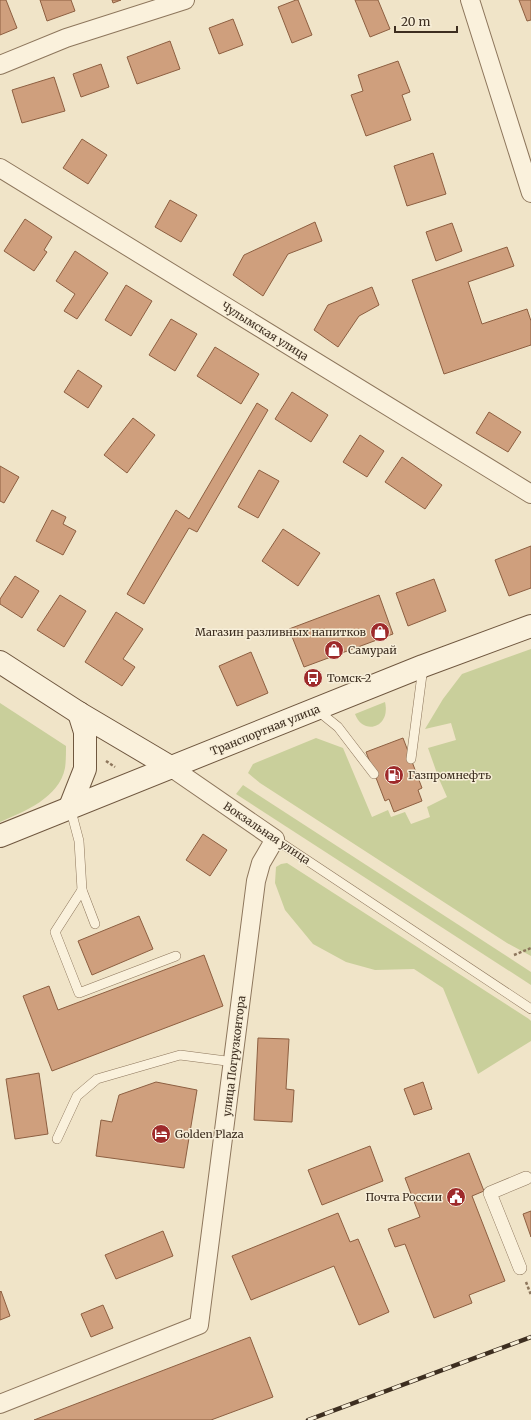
<svg xmlns="http://www.w3.org/2000/svg" width="531" height="1420" viewBox="0 0 531 1420" font-family="Merriweather,serif">
	<rect width="100%" height="100%" fill="#f0e4c8"/>
	<g fill="#c9cf9b">
		<polygon points="531,649 531,956 507,943 260,783 248,773 253,764 316,738 343,748 372,817 388,810 391,817 405,812 411,824 430,817 427,807 447,797 439,779 428,748 456,740 451,723 425,729 443,699 462,674"/>
		<path d="M385 702C391 728 363 736 355 714Z"/>
		<path d="M0 703 66 746C66 753 66 761 65 768 59 798 25 811 0 822Z"/>
		<polygon points="243,785 531,972 531,985 236,794"/>
		<polygon points="287,863 529,1019 531,1021 531,1041 478,1074 443,988 414,969 375,970 346,962 313,944 285,910 275,883 276,867 281,864"/>
	</g>
	<g fill="#cf9f7d" stroke="#8d5f41">
		<polygon points="0,0 6,0 17,28 0,35"/>
		<polygon points="40,0 71,0 75,11 47,21"/>
		<polygon points="112,0 121,0 113,3"/>
		<polygon points="296,0 298,0 312,35 292,43 278,7"/>
		<polygon points="355,0 378,0 390,29 370,37"/>
		<polygon points="519,0 531,0 531,20 527,21"/>
		<polygon points="233,19 243,45 219,54 209,28"/>
		<polygon points="170,41 180,69 137,84 127,57"/>
		<polygon points="398,61 410,92 402,95 411,120 366,136 351,95 363,91 358,75"/>
		<polygon points="101,64 109,87 81,97 73,74"/>
		<polygon points="54,77 65,111 22,123 12,90"/>
		<polygon points="82,139 107,155 88,184 63,168"/>
		<polygon points="433,153 446,194 407,206 394,166"/>
		<polygon points="170,200 197,215 181,242 155,227"/>
		<polygon points="25,219 52,237 44,250 47,252 34,271 4,251"/>
		<polygon points="315,222 322,241 288,254 263,296 233,275 244,255"/>
		<polygon points="452,223 462,251 436,261 426,232"/>
		<polygon points="507,247 514,266 468,282 482,324 527,309 531,321 531,345 444,374 412,280"/>
		<polygon points="75,251 108,273 77,319 64,311 75,294 56,281"/>
		<polygon points="126,285 152,301 131,336 105,320"/>
		<polygon points="372,287 379,305 359,316 338,347 314,330 328,305"/>
		<polygon points="171,319 197,334 175,371 149,355"/>
		<polygon points="215,347 259,374 241,404 197,376"/>
		<polygon points="78,370 102,386 88,408 64,392"/>
		<polygon points="292,392 328,415 311,442 275,419"/>
		<polygon points="257,403 268,410 197,532 189,528 144,604 127,594 176,510 189,519"/>
		<polygon points="489,412 521,432 508,452 476,433"/>
		<polygon points="133,418 155,435 127,473 104,455"/>
		<polygon points="360,435 384,451 367,477 343,462"/>
		<polygon points="402,457 442,485 425,509 385,482"/>
		<polygon points="0,466 19,477 4,503 0,501"/>
		<polygon points="259,470 279,481 258,518 238,507"/>
		<polygon points="52,510 66,517 63,524 76,531 63,555 36,541"/>
		<polygon points="283,529 320,553 298,586 262,561"/>
		<polygon points="531,546 531,588 509,596 495,560"/>
		<polygon points="15,576 39,591 22,618 0,604 0,599"/>
		<polygon points="434,579 446,611 408,626 396,593"/>
		<polygon points="60,595 86,611 64,647 37,630"/>
		<polygon points="379,595 393,634 304,667 289,629"/>
		<polygon points="116,612 143,629 123,659 135,667 122,686 85,662"/>
		<polygon points="251,652 268,693 237,706 219,666"/>
		<polygon points="403,738 422,788 418,790 422,801 394,812 389,799 385,801 366,752"/>
		<polygon points="203,834 227,850 210,876 186,860"/>
		<polygon points="139,916 153,949 92,975 78,941"/>
		<polygon points="204,955 223,1006 52,1071 23,996 49,986 58,1010"/>
		<polygon points="258,1038 289,1039 286,1089 294,1090 292,1122 254,1120"/>
		<polygon points="39,1073 48,1134 15,1139 6,1079"/>
		<polygon points="156,1082 197,1090 184,1168 96,1156 101,1120 112,1122 119,1095"/>
		<polygon points="423,1082 432,1109 414,1115 404,1089"/>
		<polygon points="370,1146 383,1181 322,1205 308,1170"/>
		<polygon points="469,1153 484,1191 472,1196 505,1281 469,1295 472,1303 434,1318 405,1244 395,1247 388,1229 420,1217 405,1178"/>
		<polygon points="531,1211 531,1237 523,1214"/>
		<polygon points="338,1213 350,1242 358,1239 389,1312 359,1325 334,1266 251,1300 232,1256"/>
		<polygon points="163,1231 173,1256 116,1279 105,1255"/>
		<polygon points="1,1291 10,1316 0,1320 0,1292"/>
		<polygon points="103,1305 113,1328 91,1337 81,1314"/>
		<polygon points="250,1337 273,1397 211,1420 34,1420"/>
	</g>
	<g fill="none" stroke-linecap="round" stroke-linejoin="round">
		<g stroke="#8d765c" stroke-width="10">
			<g id="service">
				<polyline points="317,710 338,727 374,774"/>
				<polyline points="411,759 423,667"/>
				<polyline points="70,807 79,841 82,890 95,924"/>
				<polyline points="275,839 531,1009"/>
				<polyline points="82,890 55,932 79,993 176,956"/>
				<polyline points="57,1139 77,1096 97,1079 180,1055 234,1062"/>
			</g>
		</g>
		<g stroke="#8d765c" stroke-width="14">
			<polyline id="pedestrian" points="520,1268 490,1193 526,1178"/>
		</g>
		<g stroke="#8d765c" stroke-width="20">
			<g id="minor">
				<polyline points="470,0 531,193"/>
				<polyline points="0,65 66,38 185,0"/>
				<polyline points="0,168 531,494"/>
				<polyline points="0,1404 199,1325 256,881 261,863 275,839 172,768"/>
			</g>
		</g>
		<g stroke="#6f573f" stroke-width="24">
			<g id="secondary">
				<polyline points="0,662 79,713 172,768"/>
				<polyline points="70,807 85,769 85,732 79,713"/>
				<polyline points="0,836 423,666 531,626"/>
			</g>
		</g>
		<g stroke="#8d765c" stroke-width="2.5" stroke-dasharray="3 2" stroke-linecap="butt">
			<polyline points="106,761 115,767"/>
			<polyline points="514,955 531,948"/>
			<polyline points="526,1282 531,1295"/>
		</g>
		<use href="#service" stroke="#faf1dc" stroke-width="9"/>
		<use href="#pedestrian" stroke="#faf1dc" stroke-width="13"/>
		<use href="#minor" stroke="#faf1dc" stroke-width="18"/>
		<use href="#secondary" stroke="#faf1dc" stroke-width="22"/>
		<g stroke="#3d2e20" stroke-width="4.5">
			<polyline id="rail" points="308,1420 531,1337"/>
		</g>
		<use href="#rail" stroke="#f7eed8" stroke-width="3" stroke-dasharray="9" stroke-linecap="butt"/>
	</g>
	<defs>
		<g id="shop-disc" transform="scale(1)"><circle r="9.5" fill="#9e2a2b" stroke="#f7eed8"/><path d="M-5-2.5h2.3a2.7 3.5 0 0 1 5.4 0H5L5.5 6h-11ZM-1.5-2.5h3a1.5 2.3 0 0 0-3 0Z" fill="#fff"/></g>
		<g id="bus-disc" transform="scale(1)"><circle r="9.5" fill="#9e2a2b" stroke="#f7eed8"/><path d="M-5-6H5V4H4V6H2V4H-2V6H-4V4H-5ZM-3.5-4V0h7V-4ZM-3.5 1.2v1.5H-2V1.2ZM2 1.2v1.5H3.5V1.2Z" fill="#fff"/></g>
		<g id="fuel-disc" transform="scale(1)"><circle r="9.5" fill="#9e2a2b" stroke="#f7eed8"/><path d="M-5.5-6h7V0h2V4h1.3V-2.5L3-4.5l.8-.8L6-3V5H2.5V1h-1V6h-7ZM-4.2-4.7v3.2H.2V-4.7Z" fill="#fff"/></g>
		<g id="hotel-disc" transform="scale(1)"><circle r="9.5" fill="#9e2a2b" stroke="#f7eed8"/><path d="M-6-4.5h1.5V1H6V5H4.5V3h-9V5H-6ZM-4 0a1.8 1.8 0 1 1 3.6 0ZM.5 0V-2.5h3Q6-2.5 6 0Z" fill="#fff"/></g>
		<g id="civic-disc" transform="scale(1)"><circle r="9.5" fill="#9e2a2b" stroke="#f7eed8"/><path d="M-.6-6.5H3V-4.5H.6V-3L4-1V1h2V6H-6V1h2V-1L-.6-3ZM-1.2 2.5V6h2.4V2.5Z" fill="#fff"/></g>
	</defs>
	<g fill-rule="evenodd">
		<use href="#shop-disc" x="380" y="632"/>
		<use href="#shop-disc" x="334" y="650"/>
		<use href="#bus-disc" x="313" y="678"/>
		<use href="#fuel-disc" x="394" y="775"/>
		<use href="#hotel-disc" x="161" y="1134"/>
		<use href="#civic-disc" x="456" y="1197"/>
	</g>
	<g text-anchor="middle" stroke-width="3" stroke-linejoin="round" paint-order="stroke">
		<g font-size="11" fill="#3d2e20" stroke="#f7eed8">
			<text transform="translate(265 331) rotate(32)" y="4">Чулымская улица</text>
			<text transform="translate(265 730) rotate(-22)" y="4">Транспортная улица</text>
			<text transform="translate(267 833) rotate(34)" y="4">Вокзальная улица</text>
			<text transform="translate(234 1056) rotate(-83)" y="4">улица Погрузконтора</text>
		</g>
		<g font-size="11" fill="#3d2e20" stroke="#f7eed8" text-anchor="start">
			<text x="366" y="636" text-anchor="end">Магазин разливных напитков</text>
			<text x="348" y="654">Самурай</text>
			<text x="327" y="682">Томск-2</text>
			<text x="408" y="779">Газпромнефть</text>
			<text x="175" y="1138">Golden Plaza</text>
			<text x="442" y="1201" text-anchor="end">Почта России</text>
		</g>
	</g>
	<path d="M395 26v6h62v-6" fill="none" stroke="#3d2e20" stroke-width="2"/>
	<text x="401" y="26" font-size="12" fill="#3d2e20" stroke="#f7eed8" stroke-width="3" paint-order="stroke">20 m</text>
</svg>
